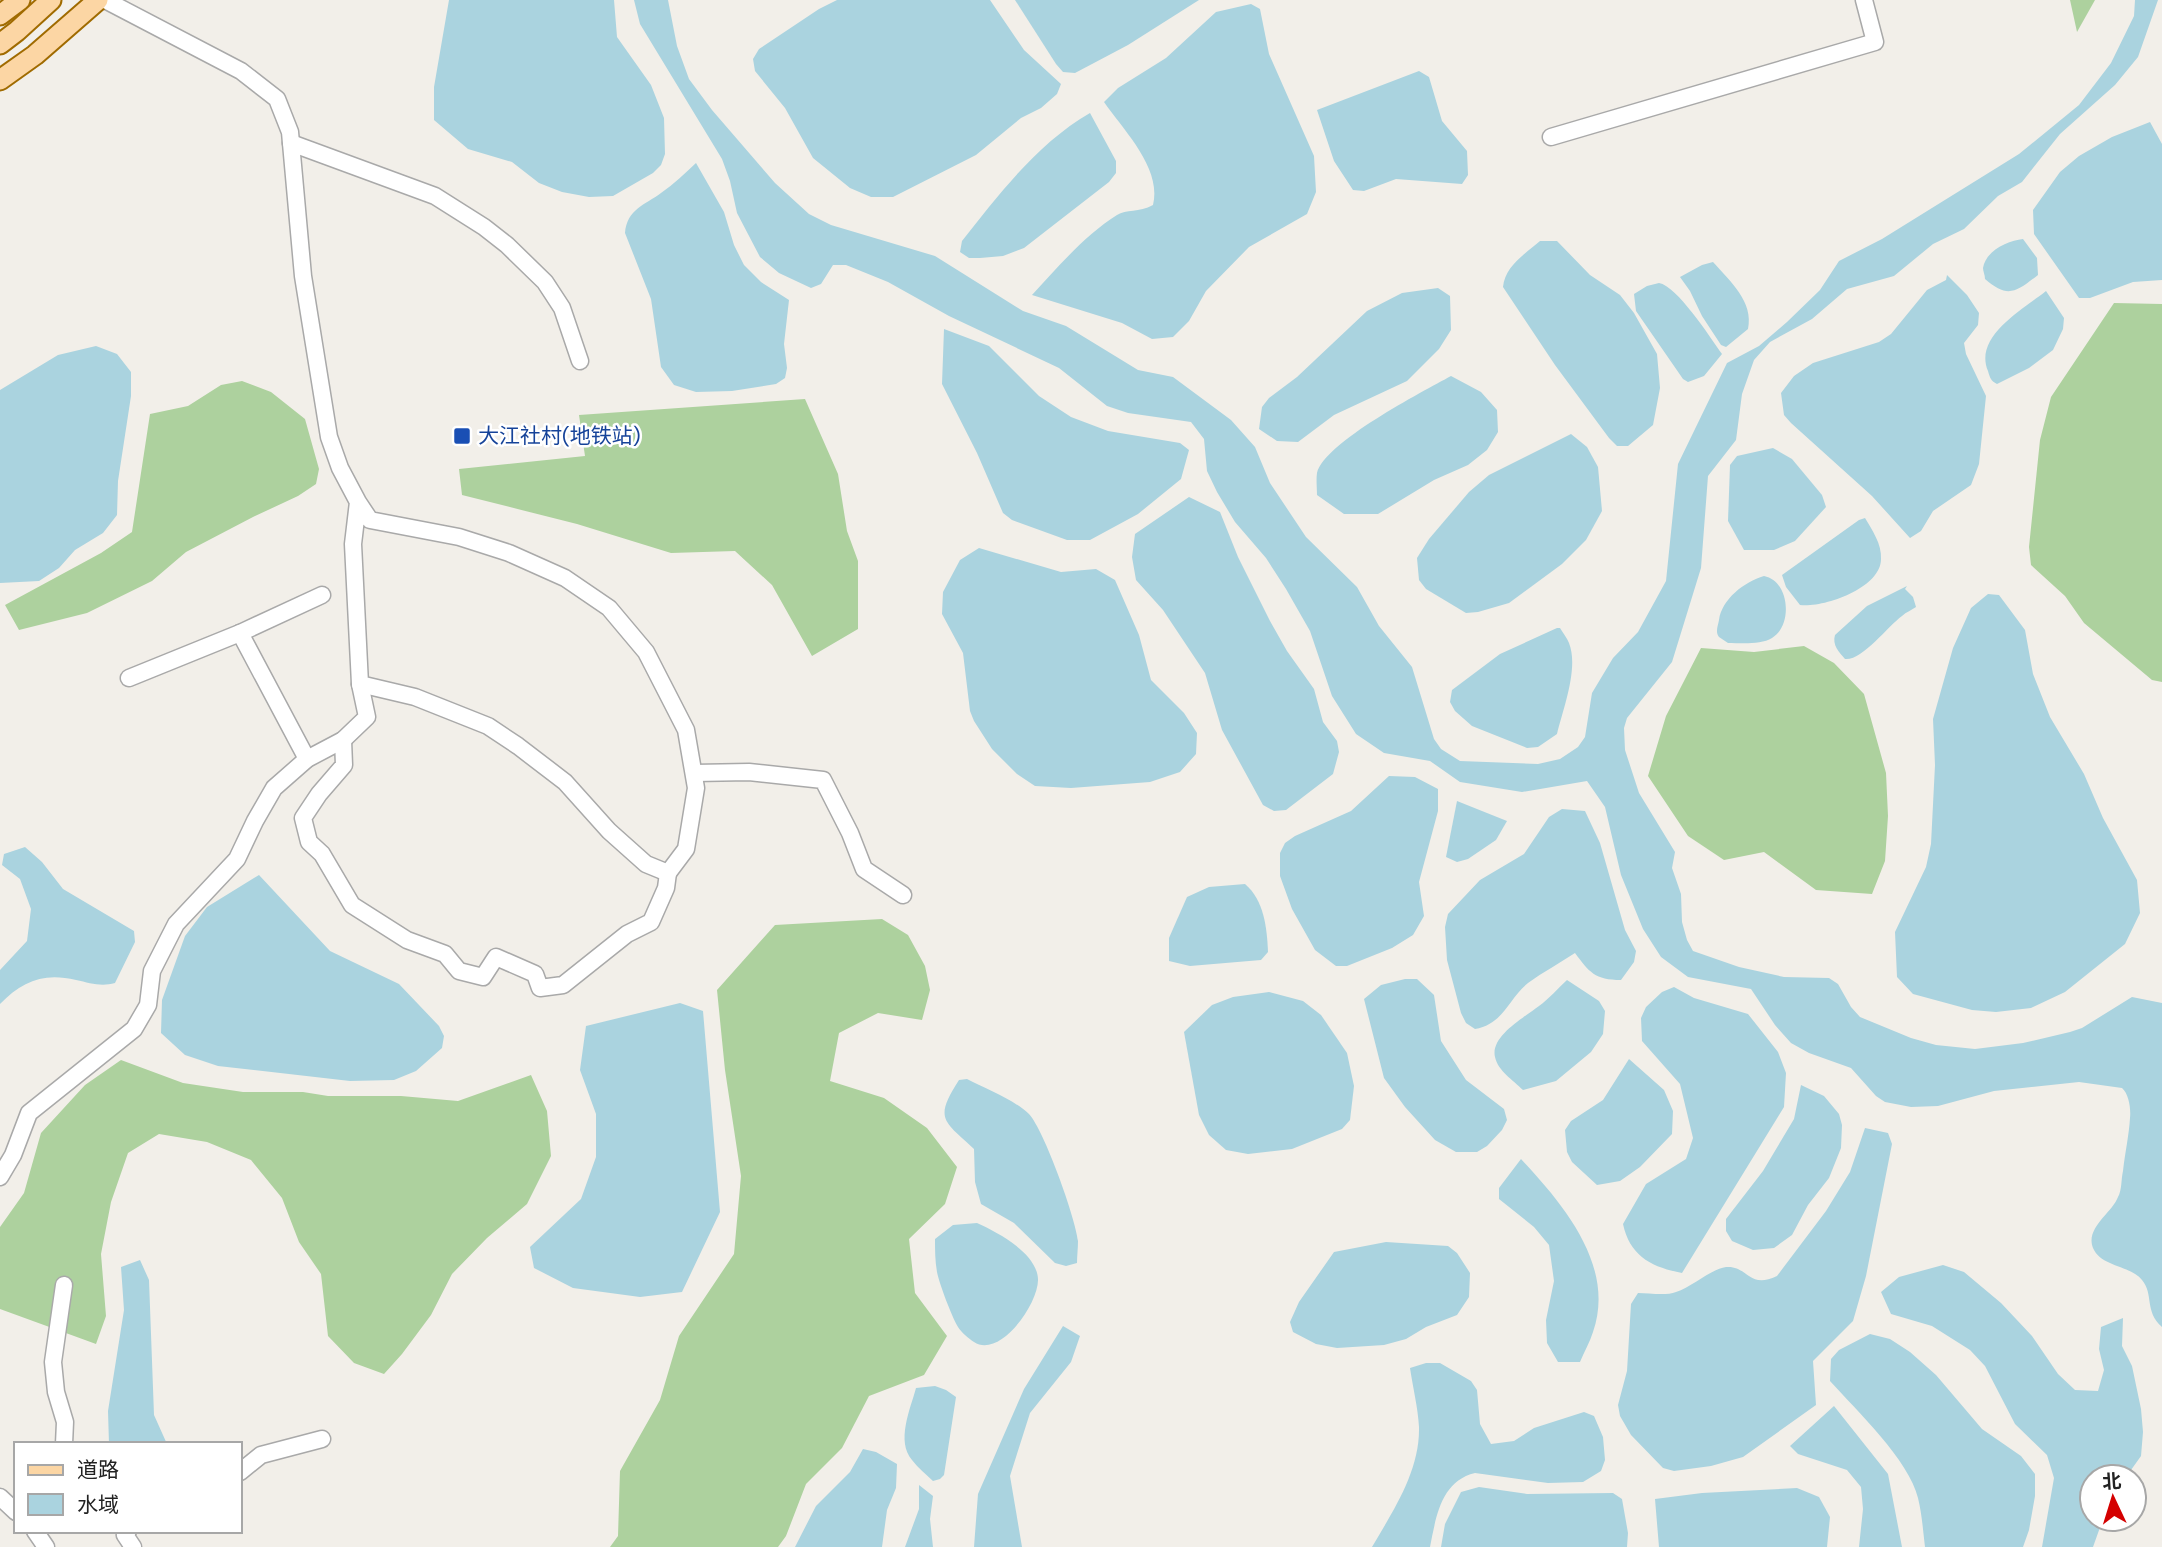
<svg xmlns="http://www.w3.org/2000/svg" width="2162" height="1547" viewBox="0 0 2162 1547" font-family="'DM Sans','Noto Sans SC',sans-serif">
	<rect width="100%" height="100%" fill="#f2efe9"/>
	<g fill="#add19e">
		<polygon points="2070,0 2095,0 2077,32"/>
		<polygon points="2114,303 2162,304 2162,682 2152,680 2084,623 2065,596 2031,565 2029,547 2040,440 2051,397"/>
		<polygon points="242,381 271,392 305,419 319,469 316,484 298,496 253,517 186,552 152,581 87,613 19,630 5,605 101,553 132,532 150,414 188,406 221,385"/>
		<polygon points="805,399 838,474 847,531 858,561 858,629 812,656 772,585 735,551 671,553 577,524 462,495 459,469 585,456 579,415"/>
		<polygon points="1804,646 1834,663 1864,694 1886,773 1888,816 1885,861 1872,894 1816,890 1764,852 1724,860 1688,836 1648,776 1666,716 1701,648 1754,652"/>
		<polygon points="882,919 908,935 925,966 930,990 922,1020 878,1013 839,1033 830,1081 884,1098 927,1128 957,1167 945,1204 909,1239 915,1293 947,1336 924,1375 869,1396 842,1448 806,1484 786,1536 778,1547 610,1547 618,1536 620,1471 660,1400 679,1336 734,1254 741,1176 725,1070 717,990 775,925"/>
		<polygon points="121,1060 183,1083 243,1092 303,1092 328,1096 401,1096 458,1101 531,1075 547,1111 551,1156 527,1204 487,1238 452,1274 431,1315 402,1354 384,1374 354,1363 328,1336 321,1274 299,1242 282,1198 251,1160 207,1142 159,1134 128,1153 111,1202 101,1254 106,1316 96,1344 0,1309 0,1227 24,1193 41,1133 85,1085"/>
	</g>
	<g fill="#aad3df">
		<polygon points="449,0 614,0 617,37 651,85 664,118 665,154 661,165 653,173 613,196 589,197 562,192 539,183 512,162 468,149 434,120 434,87"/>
		<path d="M634 0H668L677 46 689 79 712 110 775 183 809 214 831 225 935 256 1023 311 1066 326 1138 370 1173 377 1231 420 1255 447 1270 483 1306 537 1357 587 1379 626 1412 667 1434 739 1441 749 1460 761 1538 764 1560 759 1578 747 1585 737 1592 693 1613 658 1638 632 1666 581 1678 464 1727 363 1759 346 1787 322 1820 290 1839 261 1882 239 2019 154 2079 105 2111 63 2134 16 2135 0H2158L2138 57 2115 85 2060 134 2022 182 1998 196 1964 229 1933 244 1894 276 1847 289 1812 319 1770 342 1754 360 1742 394 1736 440 1708 476 1701 568 1672 662 1627 718 1624 728 1625 750 1639 793 1675 852 1672 868 1681 894 1682 922 1687 940 1693 951 1739 967 1784 977 1829 978 1838 984 1851 1007 1860 1017 1911 1038 1936 1045 1975 1049 2023 1043 2070 1032 2082 1028 2132 997 2162 1003V1327C2144 1311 2154 1294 2142 1280 2130 1265 2101 1267 2093 1248 2085 1228 2112 1213 2118 1197 2122 1190 2121 1179 2123 1171 2125 1153 2129 1135 2130 1118 2131 1109 2129 1094 2122 1088L2079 1082 1994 1091 1938 1106 1911 1107 1885 1102 1876 1096 1851 1068 1809 1053 1791 1043 1775 1025 1751 989 1688 977 1661 957 1643 929 1621 875 1605 807 1587 781 1522 792 1460 782 1430 761 1384 753 1356 734 1332 696 1310 631 1286 589 1266 558 1235 522 1217 492 1207 471 1204 439 1191 422 1128 413 1107 406 1059 368 949 316 888 282 846 265H833L821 284 811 288 779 273 760 257 737 213 730 181 722 159 640 24Z"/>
		<polygon points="837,0 990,0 1024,50 1061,84 1057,94 1041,108 1021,118 976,155 893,197 871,197 850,188 813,158 785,108 755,71 753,59 759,49 819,9"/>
		<polygon points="1015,0 1199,0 1128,45 1075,73 1063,72 1056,64"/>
		<path d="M1251 4 1260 9 1269 54 1314 156 1316 192 1307 214 1249 247 1206 291 1189 321 1173 337 1152 339 1122 323 1032 295C1057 268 1085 235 1117 215 1126 209 1139 213 1153 205 1162 168 1124 131 1104 102L1118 88 1166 58 1216 12Z"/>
		<polygon points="1419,71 1429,77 1442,121 1467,151 1468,175 1462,184 1396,179 1364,191 1353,190 1334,161 1317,110"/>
		<path d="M1090 113 1116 161V173L1109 182 1024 248 1003 256 980 258H969L960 252 962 241C999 194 1038 143 1090 113Z"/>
		<polygon points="2150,122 2162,144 2162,280 2133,282 2090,298 2079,298 2034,234 2033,210 2060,172 2079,156 2112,137"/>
		<path d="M696 163 724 212 734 245 744 265 761 282 789 300 784 344 787 368 785 378 776 384 732 391 696 392 674 385 661 367 651 299 625 233C627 209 645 205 661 193 674 184 685 173 696 163Z"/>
		<path d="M2023 239 2037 258 2038 275C2016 292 2008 299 1985 279 1985 275 1983 271 1983 268 1986 250 2008 241 2023 239Z"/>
		<path d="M1540 241H1557L1590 275 1620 295 1634 313 1657 354 1660 388 1653 425 1628 446H1617L1609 438 1555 365 1503 287C1505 266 1525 254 1540 241Z"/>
		<path d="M1713 262C1730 281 1754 302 1748 329L1726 347 1721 345 1702 316 1690 291 1680 277 1702 265Z"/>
		<polygon points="1947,275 1967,295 1979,313 1978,325 1964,343 1966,354 1986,396 1979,464 1971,485 1933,511 1921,531 1910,538 1872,496 1791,423 1784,415 1781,393 1794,376 1813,363 1879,342 1891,334 1927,290 1946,280"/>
		<path d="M1659 283C1677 286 1710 337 1722 354L1704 376 1688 382 1683 379 1636 311 1634 294 1647 286Z"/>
		<polygon points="1438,288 1450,296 1451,330 1439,349 1407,381 1334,415 1298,442 1277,441 1259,429 1262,407 1269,398 1297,377 1367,311 1402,293"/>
		<path d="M2046 291 2064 318 2063 329 2053 350 2029 368 1997 384C1991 381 1990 378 1988 371 1973 336 2025 308 2046 291Z"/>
		<polygon points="944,329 989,346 1039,396 1071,417 1108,431 1180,443 1189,450 1181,479 1138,514 1090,540 1067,540 1012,520 1003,513 977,453 942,384"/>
		<polygon points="96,346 117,354 131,372 131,396 118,481 117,515 103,533 75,550 59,568 39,581 0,583 0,390 58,355"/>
		<path d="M1451 376 1481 392 1497 410 1498 432 1487 450 1468 465 1434 480 1378 514H1344L1317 495C1317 488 1316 480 1317 473 1325 442 1422 392 1451 376Z"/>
		<polygon points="1571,434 1587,447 1598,467 1602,511 1586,540 1562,564 1509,603 1478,612 1466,613 1426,589 1419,580 1417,558 1429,539 1469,492 1489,475"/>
		<polygon points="1773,448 1792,459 1822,495 1826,507 1795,541 1774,550 1744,550 1728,521 1730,465 1737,456"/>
		<polygon points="1189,497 1220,512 1238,557 1270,621 1287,651 1314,689 1323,722 1337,741 1339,752 1333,774 1286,810 1274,811 1263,805 1222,730 1205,673 1163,610 1136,580 1132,557 1135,534"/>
		<path d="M1865 518C1872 530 1882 544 1881 559 1881 588 1824 608 1800 605L1786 587 1782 575 1859 520Z"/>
		<polygon points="979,548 1061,572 1096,569 1115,580 1139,635 1151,680 1184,713 1197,733 1196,754 1180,772 1150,782 1071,788 1035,786 1017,774 992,749 974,721 970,711 963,653 942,614 943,592 960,560"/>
		<path d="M1764 576C1790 581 1793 626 1772 638 1761 645 1741 643 1728 643 1725 641 1722 639 1719 637 1715 632 1718 626 1719 620 1722 599 1744 582 1764 576Z"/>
		<path d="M1907 586 1905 589 1913 597 1916 607C1912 610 1906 612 1902 616 1888 626 1862 661 1845 659 1839 652 1832 645 1835 635L1867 606Z"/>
		<polygon points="1988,594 1999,595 2025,630 2033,674 2050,717 2084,774 2103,818 2137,880 2140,913 2125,944 2065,992 2031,1008 1996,1012 1972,1010 1913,994 1897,977 1895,932 1926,867 1931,844 1935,765 1933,719 1953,648 1971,608"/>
		<path d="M1557 628H1560C1563 633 1567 638 1569 643 1579 668 1563 709 1557 734L1538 747 1527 748 1472 726 1455 711 1450 702 1452 690 1500 654Z"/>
		<polygon points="1389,776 1415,777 1438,789 1438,811 1419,882 1424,916 1413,935 1392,948 1347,966 1336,966 1315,950 1292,909 1280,876 1280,853 1285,843 1295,836 1351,811"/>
		<polygon points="1457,801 1507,821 1496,840 1468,859 1457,862 1446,857"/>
		<path d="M1562 809 1585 811 1600 843 1625 930 1636 951 1634 962 1621 980C1595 980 1589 972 1575 953 1560 963 1543 972 1528 983 1508 999 1504 1024 1475 1029L1466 1023 1461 1013 1447 960 1445 927 1448 914 1480 880 1524 854 1549 817Z"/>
		<path d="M25 847 42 862 63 889 134 931 135 942 115 983C101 987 90 983 76 980 44 972 22 981 0 1004V970L27 941 31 909 20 879 2 865 4 854Z"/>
		<polygon points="259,875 330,951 399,984 439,1026 444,1036 442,1048 416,1071 394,1080 350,1081 218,1066 185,1055 161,1033 162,1000 185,936 207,907"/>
		<path d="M1245 884C1264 900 1267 928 1268 952L1261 960 1190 966 1169 961V938L1187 897 1209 887Z"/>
		<polygon points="1405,979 1417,979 1434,995 1441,1041 1466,1080 1504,1109 1507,1120 1502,1130 1487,1146 1477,1152 1456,1152 1435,1140 1405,1107 1384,1078 1364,999 1381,985"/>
		<path d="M1567 980 1599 1001 1605 1011 1603 1034 1591 1052 1556 1081 1523 1090C1513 1080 1498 1071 1495 1057 1490 1036 1525 1017 1539 1006 1549 999 1558 988 1567 980Z"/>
		<path d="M1674 987 1694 998 1748 1014 1778 1052 1786 1073 1784 1107 1682 1273C1651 1267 1630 1256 1623 1224L1646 1184 1686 1159 1693 1138 1680 1084 1642 1041 1641 1018 1646 1007 1662 992Z"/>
		<polygon points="1269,992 1303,1001 1321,1015 1347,1053 1354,1086 1350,1120 1342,1129 1292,1149 1248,1154 1226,1150 1209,1135 1199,1115 1184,1032 1212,1005 1233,997"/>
		<polygon points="680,1003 703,1011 720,1212 682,1292 640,1297 573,1288 534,1268 530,1247 581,1199 596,1157 596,1114 580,1070 586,1026"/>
		<polygon points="1629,1059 1664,1090 1673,1111 1672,1134 1640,1167 1620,1181 1597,1185 1572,1162 1567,1152 1565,1130 1571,1121 1603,1100"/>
		<path d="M967 1079C986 1089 1013 1099 1029 1114 1044 1130 1076 1219 1078 1241 1078 1248 1077 1256 1077 1263L1066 1266 1055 1263 1014 1223 981 1204 975 1182 974 1149C943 1120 934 1119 959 1080Z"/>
		<polygon points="1801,1085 1824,1096 1839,1114 1842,1125 1841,1148 1829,1178 1808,1205 1792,1235 1774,1248 1753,1250 1732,1241 1726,1231 1726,1219 1763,1171 1794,1119"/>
		<path d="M1865 1128 1888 1133 1892 1144 1866 1276 1853 1321 1813 1361 1816 1405 1743 1457 1711 1466 1674 1471 1663 1468 1631 1435 1620 1416 1618 1405 1627 1371 1631 1304 1638 1293C1649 1293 1666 1296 1676 1292 1692 1287 1711 1269 1726 1267 1748 1265 1748 1290 1777 1276L1826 1211 1850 1172Z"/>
		<path d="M1521 1159C1563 1204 1616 1266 1593 1332 1590 1342 1584 1352 1580 1362H1558L1547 1343 1546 1320 1554 1281 1549 1245 1534 1227 1499 1199V1188Z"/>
		<path d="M977 1223C997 1232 1037 1253 1038 1279 1039 1303 1000 1359 974 1342 969 1339 961 1332 958 1327 952 1317 939 1283 937 1272 935 1261 935 1250 935 1239L953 1225Z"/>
		<polygon points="1386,1242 1448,1246 1457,1253 1470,1273 1469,1297 1457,1315 1426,1327 1406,1339 1384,1345 1337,1348 1316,1344 1293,1332 1290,1322 1299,1302 1334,1252"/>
		<polygon points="140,1260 149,1280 154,1415 167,1444 109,1444 108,1411 124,1310 121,1267"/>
		<polygon points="1943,1265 1964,1272 2001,1303 2032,1336 2058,1374 2075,1390 2098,1391 2104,1370 2099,1349 2101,1327 2123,1318 2122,1346 2132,1366 2141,1409 2143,1432 2141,1456 2126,1477 2092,1477 2092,1519 2103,1519 2093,1547 2042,1547 2054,1478 2047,1455 2015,1424 1985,1366 1970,1350 1932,1326 1891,1314 1881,1292 1899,1277"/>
		<polygon points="1063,1326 1080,1336 1071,1362 1030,1413 1010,1476 1022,1547 974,1547 978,1494 1024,1389"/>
		<path d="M1870 1334 1890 1339 1910 1352 1936 1375 1982 1429 2021 1456 2035 1474V1496L2029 1530 2023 1547H1925C1923 1531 1922 1514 1918 1498 1909 1460 1857 1411 1830 1381L1831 1359 1839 1350Z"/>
		<path d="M1426 1363H1440L1471 1381 1477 1390 1480 1424 1491 1444 1514 1441 1534 1428 1584 1412 1594 1416 1603 1437 1605 1460 1601 1471 1583 1482 1548 1483 1475 1473C1441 1481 1436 1517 1430 1547H1372C1393 1511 1420 1471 1419 1427 1418 1408 1413 1388 1410 1368Z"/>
		<path d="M935 1386 946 1390 956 1397 944 1475 940 1479 933 1481C926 1474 918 1468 912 1460 896 1441 910 1410 916 1388Z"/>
		<polygon points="1834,1406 1888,1474 1902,1547 1859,1547 1863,1509 1861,1487 1847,1470 1798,1454 1790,1446"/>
		<polygon points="863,1449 876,1452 897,1464 896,1488 887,1510 882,1547 795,1547 816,1506 850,1472"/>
		<polygon points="919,1485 933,1496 930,1519 933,1547 905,1547 919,1509"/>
		<polygon points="1479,1487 1527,1494 1613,1493 1622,1499 1628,1533 1627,1547 1441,1547 1445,1524 1461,1492"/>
		<polygon points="1797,1488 1819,1497 1830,1517 1827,1547 1659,1547 1655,1499 1702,1493"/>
	</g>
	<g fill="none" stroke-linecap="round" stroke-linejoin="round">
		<g stroke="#a9a9a9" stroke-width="19">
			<g id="minor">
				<polyline points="105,0 241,71 277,99 290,132 303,276 329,437 340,468 358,502 370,520 459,537 509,553 565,578 609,608 646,652 686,730 696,788 686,849 668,873 646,864 609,831 565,782 518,746 488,726 415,697 360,684 353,544 358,502"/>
				<polyline points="1551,137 1875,42 1864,0"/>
				<polyline points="291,143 435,196 484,227 507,245 545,282 562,308 580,361"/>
				<polyline points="240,633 307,759"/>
				<polyline points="129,678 240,633 322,595"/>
				<polyline points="343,740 344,765 319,794 303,818 309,842 322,854 352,905 407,940 445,954 459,971 483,977 496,957 535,974 540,988 563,985 627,934 651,922 666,888 668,873"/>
				<polyline points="694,773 749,772 823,780 850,833 864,869 903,895"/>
				<polyline points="0,1177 13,1155 29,1113 134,1029 148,1005 152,971 176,924 237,859 255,821 274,788 307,759 343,740 367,717 360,684"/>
				<polyline points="64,1285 53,1362 56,1392 65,1422 64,1444"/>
				<polyline points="240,1472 261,1455 322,1439"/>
				<polyline points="0,1497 16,1512"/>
				<polyline points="35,1531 46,1547"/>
				<polyline points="128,1531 125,1535 133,1547"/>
			</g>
		</g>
		<g stroke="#a06b00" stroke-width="23">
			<g id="major">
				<polyline points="0,15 20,0"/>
				<polyline points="0,44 17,31 51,0"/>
				<polyline points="0,80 35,55 98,0"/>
			</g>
		</g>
		<use href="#minor" stroke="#fff" stroke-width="16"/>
		<use href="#major" stroke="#fcd6a4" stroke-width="19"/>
	</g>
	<rect fill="#1a4fb4" stroke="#fff" stroke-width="2.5" x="453" y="427" width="18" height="18" rx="3.5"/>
	<g text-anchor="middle" stroke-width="5" stroke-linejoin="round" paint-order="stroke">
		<g font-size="21" fill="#164399" stroke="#fff" text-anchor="start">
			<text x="478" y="443">大江社村(地铁站)</text>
		</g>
	</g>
	<rect x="14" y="1442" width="228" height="91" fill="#ffffff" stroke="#a7a7a7" stroke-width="2"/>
	<rect x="28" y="1465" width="35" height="10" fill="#fcd6a4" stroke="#a7a7a7" stroke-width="2"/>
	<text x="77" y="1477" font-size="21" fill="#222222">道路</text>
	<rect x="28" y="1494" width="35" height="21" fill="#aad3df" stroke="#a7a7a7" stroke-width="2"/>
	<text x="77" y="1512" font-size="21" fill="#222222">水域</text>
	<g transform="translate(2113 1498) rotate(356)"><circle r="33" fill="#ffffff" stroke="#a7a7a7" stroke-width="2"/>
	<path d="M0-5L12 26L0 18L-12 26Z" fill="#d40000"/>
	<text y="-10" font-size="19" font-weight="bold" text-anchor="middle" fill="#222222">北</text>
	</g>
</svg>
